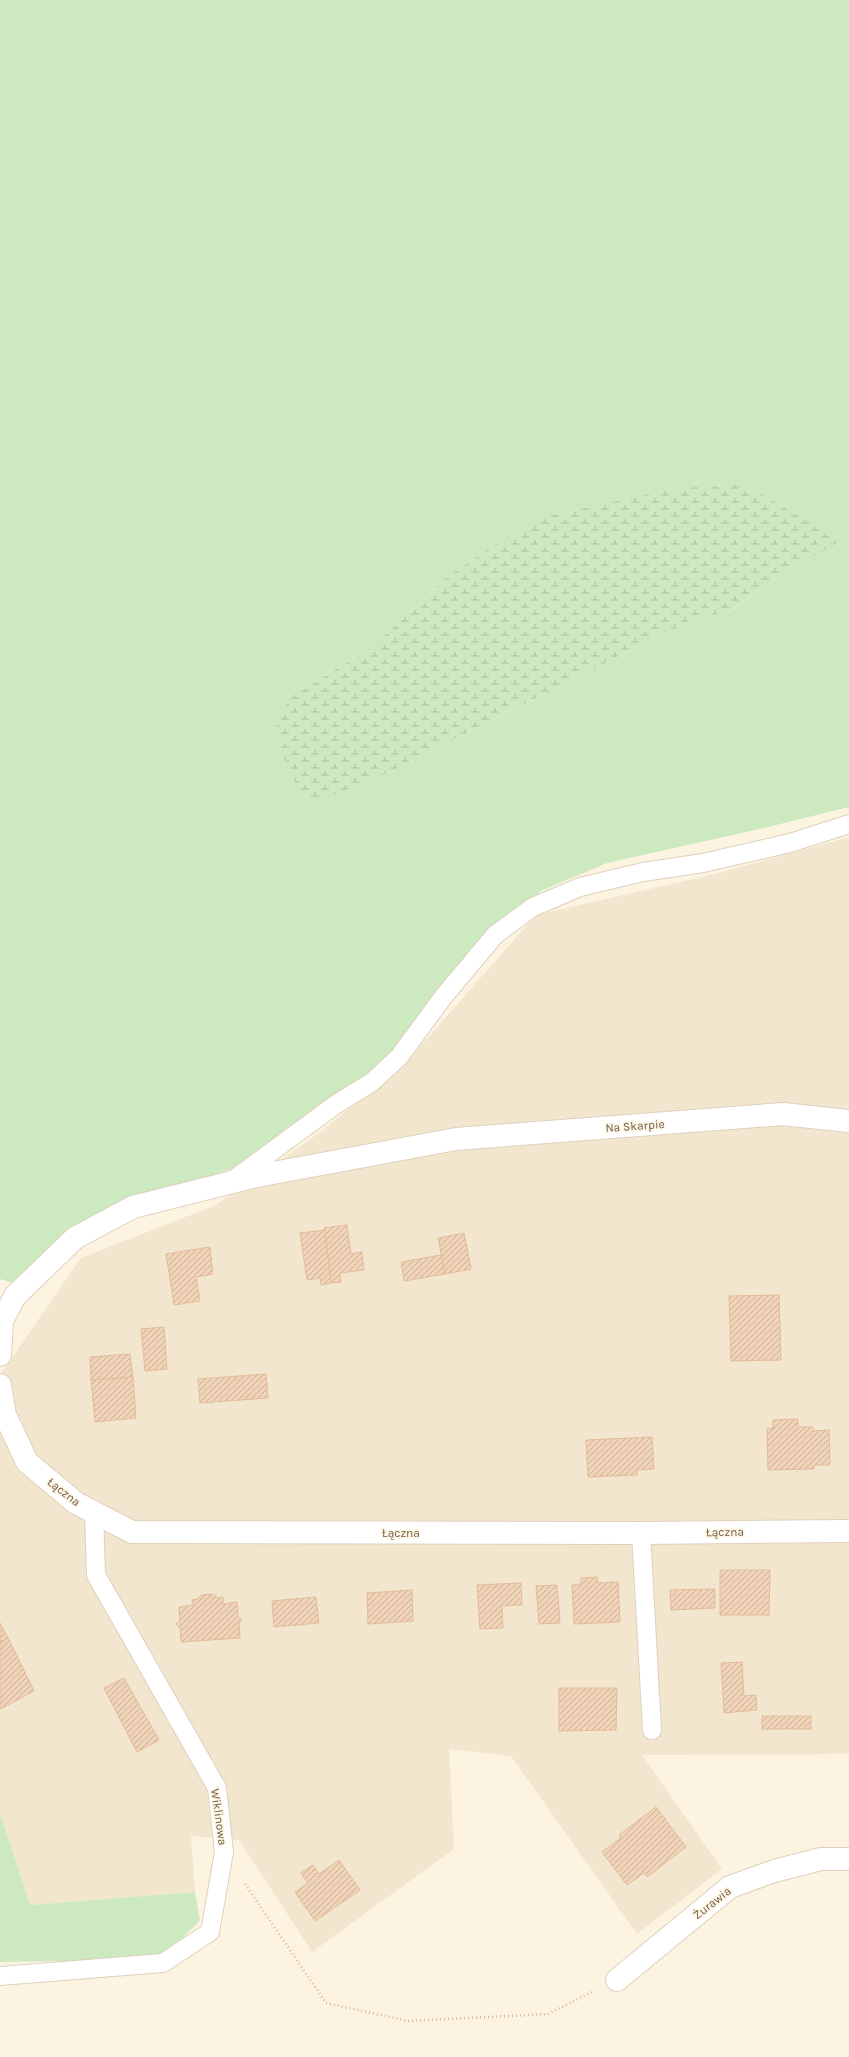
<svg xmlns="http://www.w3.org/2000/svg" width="849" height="2057" viewBox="0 0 849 2057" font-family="Karla,sans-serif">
	<defs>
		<pattern id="wetland-marsh" width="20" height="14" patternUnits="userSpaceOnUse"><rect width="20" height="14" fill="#cde9c0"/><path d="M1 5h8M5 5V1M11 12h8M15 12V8" fill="none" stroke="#abc09e"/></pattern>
		<pattern id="building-hatch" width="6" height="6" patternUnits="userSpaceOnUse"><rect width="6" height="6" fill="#f1d4b8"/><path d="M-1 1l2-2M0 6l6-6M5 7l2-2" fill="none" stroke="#c8af98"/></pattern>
	</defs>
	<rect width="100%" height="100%" fill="#fcf4e0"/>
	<polygon fill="#f3e6cf" points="849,837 849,1754 642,1755 722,1869 637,1934 511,1756 449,1749 454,1849 312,1952 239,1840 191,1836 195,1892 30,1905 0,1813 0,1375 81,1258 216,1205 322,1131 410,1058 536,915 711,875"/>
	<g fill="#cde9c0" fill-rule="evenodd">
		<path d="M0 0H849V807L764 828 607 863 541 891 485 937 390 1055 337 1099 242 1165 171 1190 18 1285 0 1279ZM837 542 780 576 727 613 693 619 371 781 293 696 373 646 447 577Z"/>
		<polygon points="0,1813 30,1905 195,1892 200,1920 168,1953 125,1960 0,1962"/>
	</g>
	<polygon fill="url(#wetland-marsh)" points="744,484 802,518 838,542 780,576 726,613 693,619 371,781 322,798 301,797 284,758 275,719 293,696 373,646 447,577 535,519 673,489"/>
	<g fill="url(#building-hatch)" stroke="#e3bc99">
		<polygon points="347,1225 351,1254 362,1252 364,1270 340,1273 341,1282 331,1283 324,1228"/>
		<polygon points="325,1230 331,1283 321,1285 320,1278 307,1280 300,1233"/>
		<polygon points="464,1233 471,1269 445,1274 438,1238"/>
		<polygon points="210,1247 213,1274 196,1277 200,1301 174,1305 166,1254"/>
		<polygon points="441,1255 445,1274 404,1281 401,1262"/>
		<polygon points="779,1295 781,1360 731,1361 729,1296"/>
		<polygon points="164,1327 167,1369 145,1371 141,1329"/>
		<polygon points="130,1354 133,1377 91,1380 90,1357"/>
		<polygon points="266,1374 268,1398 200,1403 198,1379"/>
		<polygon points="133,1377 136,1418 95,1422 91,1380"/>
		<polygon points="798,1419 798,1427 813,1427 813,1431 829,1430 830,1465 814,1465 814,1469 768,1470 767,1429 773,1428 773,1420"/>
		<polygon points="652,1437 654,1469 637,1470 637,1475 588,1477 586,1440"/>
		<polygon points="720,1570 770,1570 769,1615 720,1615"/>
		<polygon points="597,1577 598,1583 618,1582 620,1622 574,1624 572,1585 581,1584 581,1578"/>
		<polygon points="521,1583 522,1605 502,1606 503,1628 480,1629 477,1585"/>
		<polygon points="557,1585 560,1623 539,1624 536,1586"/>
		<polygon points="715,1589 715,1608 671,1610 670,1590"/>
		<polygon points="412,1590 413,1621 368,1624 367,1593"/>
		<polygon points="213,1594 218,1598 223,1597 223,1604 237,1602 238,1617 242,1620 239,1623 240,1638 181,1642 180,1628 176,1624 180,1621 179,1607 193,1605 192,1600 197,1599 201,1595"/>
		<polygon points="316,1597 319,1623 274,1627 272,1601"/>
		<polygon points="0,1623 8,1638 0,1642"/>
		<polygon points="8,1638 34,1691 0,1709 0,1642"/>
		<polygon points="742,1662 744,1696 756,1695 757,1710 724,1713 721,1663"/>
		<polygon points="124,1678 159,1740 137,1752 104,1688"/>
		<polygon points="559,1688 617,1688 616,1730 559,1731"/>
		<rect x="762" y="1716" width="49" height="13"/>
		<polygon points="656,1807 686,1847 647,1877 644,1873 627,1885 602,1852 621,1838 619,1835"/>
		<polygon points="339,1860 360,1890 315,1921 295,1892 308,1883 301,1873 313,1865 319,1874"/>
	</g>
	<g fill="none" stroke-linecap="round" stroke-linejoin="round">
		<g stroke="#dfd0bd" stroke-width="20">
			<g id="service">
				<polyline points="233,1180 335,1105 372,1082 399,1057 444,996 495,935 533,907 580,887 643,872 703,863 790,843 849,824"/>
				<polyline points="641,1533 652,1730"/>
				<polyline points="0,1976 163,1963 210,1932 224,1852 217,1788 96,1575 94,1512"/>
			</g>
		</g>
		<g stroke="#dfd0bd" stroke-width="24">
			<g id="minor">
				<polyline points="0,1355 2,1321 15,1296 75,1238 133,1207 257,1176 456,1139 783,1114 849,1121"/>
				<polyline points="0,1385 5,1415 27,1462 76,1503 132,1532 641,1533 849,1531"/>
				<polyline points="617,1980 730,1887 774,1871 821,1859 849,1859"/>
			</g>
		</g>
		<polyline stroke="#d5b79c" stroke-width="2.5" stroke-dasharray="1 3" stroke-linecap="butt" points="245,1884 326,2003 408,2021 548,2014 592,1992"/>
		<use href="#service" stroke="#fff" stroke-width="18"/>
		<use href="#minor" stroke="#fff" stroke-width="22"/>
	</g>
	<g text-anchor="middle" stroke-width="3.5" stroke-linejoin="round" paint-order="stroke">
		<g font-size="12" fill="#725b48" stroke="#fff7e6">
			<text transform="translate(635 1126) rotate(-4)" y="4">Na Skarpie</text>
			<text transform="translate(64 1492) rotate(38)" y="4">Łączna</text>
			<text transform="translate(725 1532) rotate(-1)" y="4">Łączna</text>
			<text x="401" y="1537">Łączna</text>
			<text transform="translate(219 1817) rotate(82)" y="4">Wiklinowa</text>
			<text transform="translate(712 1903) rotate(-38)" y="4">Żurawia</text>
		</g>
	</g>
</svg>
